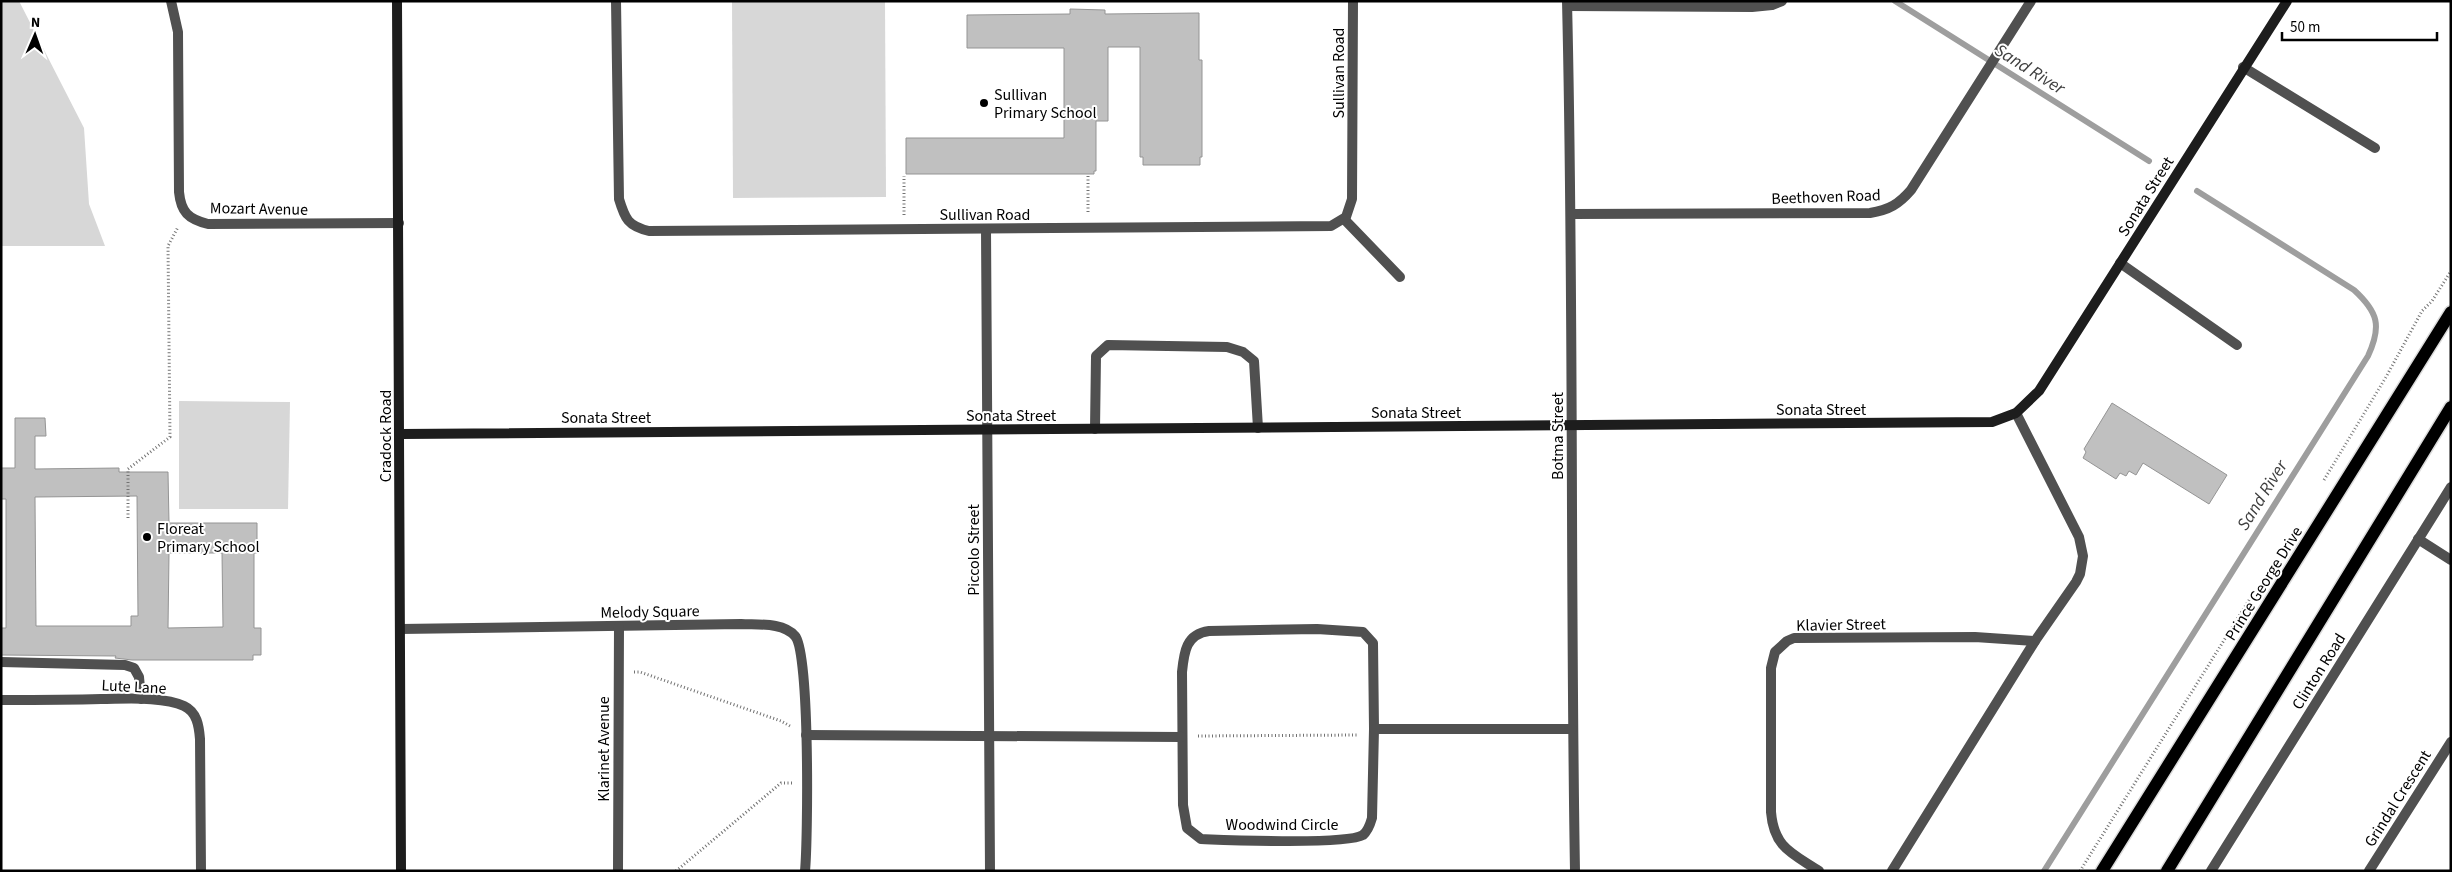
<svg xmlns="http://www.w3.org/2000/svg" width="2452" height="872" viewBox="0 0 2452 872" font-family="'Source Sans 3',sans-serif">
	<rect width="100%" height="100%" fill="#fff"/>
	<g fill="#d7d7d7">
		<polygon points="1,1 19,1 84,128 89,204 105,246 1,246"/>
		<polygon points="732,1 885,1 886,197 733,198"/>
		<polygon points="179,401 290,402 288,509 179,509"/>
	</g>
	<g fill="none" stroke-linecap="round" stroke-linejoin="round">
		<g stroke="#9e9e9e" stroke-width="6">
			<polyline points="1895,1 2149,161"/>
			<path d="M2044 871 2368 356C2382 326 2378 312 2354 290L2197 191"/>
		</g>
	</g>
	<g fill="#c0c0c0" stroke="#949494" fill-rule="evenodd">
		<polygon points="1070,9 1105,10 1105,14 1199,13 1199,60 1202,60 1202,157 1200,157 1200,165 1143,165 1143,157 1140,157 1140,47 1108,47 1108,121 1096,121 1096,171 1094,171 1094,174 906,174 906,138 1064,138 1064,48 967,48 967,15 1070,14"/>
		<polygon points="2112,403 2227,475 2209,504 2143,463 2136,475 2129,471 2126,476 2120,473 2116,479 2083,458 2086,452 2084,449"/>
		<path d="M15 418H45L46 436H35V469L119 468V472H168L169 523H257V553H254V628H261V655H253V660H132L115 658 116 656 1 655V628H6V499H1V468H15ZM137 496 138 616H131V626H36L35 497ZM169 553H222L223 627 168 628Z"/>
	</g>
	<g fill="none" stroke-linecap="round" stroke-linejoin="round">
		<g stroke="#dbdbdb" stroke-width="15">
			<g id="primary">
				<polyline points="2102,871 2451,312"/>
				<polyline points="2167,871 2451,407"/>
			</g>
		</g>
		<g stroke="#727272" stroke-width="3" stroke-dasharray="1 2.5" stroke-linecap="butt">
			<polyline points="1088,176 1088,213"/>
			<polyline points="904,215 904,176"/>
			<polyline points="2324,480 2386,377 2422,311 2432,301 2451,271"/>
			<polyline points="128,518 128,469 170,437 168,246 178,227"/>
			<polyline points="634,672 640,672 781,721 790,726"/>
			<polyline points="1198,736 1359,735"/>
			<polyline points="676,871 781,783 794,783"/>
			<polyline points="2080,871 2256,589"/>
		</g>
		<g stroke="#505050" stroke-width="10">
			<polyline points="1344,219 1400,277"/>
			<polyline points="2120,263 2237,345"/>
			<polyline points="1095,429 1096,356 1108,345 1227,347 1243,352 1254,361 1258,428"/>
			<polyline points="1,662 125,665 134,668 139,677 141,699"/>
		</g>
		<g stroke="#505050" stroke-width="10">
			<path d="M171 1 178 32 179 192C181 212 188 219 208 224L399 223"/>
			<path d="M616 1 619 199C625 219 628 226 649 231L1331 226 1346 217 1352 199 1353 1"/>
			<path d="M1567 1C1574 291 1570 581 1575 871"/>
			<polyline points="1568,6 1752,7 1772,5 1782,1"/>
			<polyline points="2243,67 2375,148"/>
			<path d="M1572 214 1870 213C1889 210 1899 204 1911 190L2031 1"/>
			<polyline points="986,229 990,871"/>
			<polyline points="2418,539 2451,560"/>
			<path d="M400 629 741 624C758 625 783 622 795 636 810 652 808 840 805 871"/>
			<path d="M1317 629 1363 632 1373 643 1374 729 1372 818C1370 825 1368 831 1363 835 1346 845 1228 840 1201 839L1187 828 1183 805 1182 672C1184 652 1186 634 1209 631Z"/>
			<path d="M1 700C34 700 68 700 101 699 124 699 163 696 184 706 197 712 199 726 200 739L201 871"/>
			<polyline points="1374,729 1572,729"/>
			<polyline points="806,735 1182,737"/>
			<polyline points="618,871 619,626"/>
			<path d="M1819 871C1792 853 1774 848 1771 812V668L1775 652 1787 641 1794 638 1975 637 2035 641"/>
			<polyline points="1892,871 2035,641 2076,582 2080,574 2083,556 2079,537 2016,413"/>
			<polyline points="2211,871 2451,487"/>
			<polyline points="2369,871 2451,742"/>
		</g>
		<g stroke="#1d1d1d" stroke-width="10">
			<polyline points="397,1 401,871"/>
			<polyline points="401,434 1992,422 2016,413 2039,391 2287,1"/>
		</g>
		<use href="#primary" stroke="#000" stroke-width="12"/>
	</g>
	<g fill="#000" stroke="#fff" stroke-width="2">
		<circle cx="984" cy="103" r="5"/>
		<circle cx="147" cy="537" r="5"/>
	</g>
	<g text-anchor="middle" stroke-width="4" stroke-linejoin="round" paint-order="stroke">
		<g font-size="16" fill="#000" stroke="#fff">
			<text transform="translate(1338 73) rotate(-90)" y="6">Sullivan Road</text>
			<text transform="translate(1826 196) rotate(-2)" y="6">Beethoven Road</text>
			<text transform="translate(2145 196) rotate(-58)" y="6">Sonata Street</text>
			<text transform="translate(259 208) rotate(1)" y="6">Mozart Avenue</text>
			<text x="985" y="220">Sullivan Road</text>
			<text x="1821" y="415">Sonata Street</text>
			<text x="1416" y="418">Sonata Street</text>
			<text x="1011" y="421">Sonata Street</text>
			<text x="606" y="423">Sonata Street</text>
			<text transform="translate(385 436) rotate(-90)" y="6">Cradock Road</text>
			<text transform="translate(1557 436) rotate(-90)" y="6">Botma Street</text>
			<text transform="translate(973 550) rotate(-90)" y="6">Piccolo Street</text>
			<text transform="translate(2263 583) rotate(-58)" y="6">Prince George Drive</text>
			<text transform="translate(650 611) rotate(-1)" y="6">Melody Square</text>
			<text transform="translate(1841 624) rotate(-1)" y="6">Klavier Street</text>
			<text transform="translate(2318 671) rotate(-58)" y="6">Clinton Road</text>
			<text transform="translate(134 686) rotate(3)" y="6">Lute Lane</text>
			<text transform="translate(603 749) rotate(-90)" y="6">Klarinet Avenue</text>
			<text transform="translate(2397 798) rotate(-58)" y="6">Grindal Crescent</text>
			<text x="1282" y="830">Woodwind Circle</text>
		</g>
		<g font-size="16" fill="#000" stroke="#fff" text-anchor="start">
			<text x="994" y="100">Sullivan<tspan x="994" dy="18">Primary School</tspan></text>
			<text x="157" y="534">Floreat<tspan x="157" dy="18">Primary School</tspan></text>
		</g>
		<g font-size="18" font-style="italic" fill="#3f3f3f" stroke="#fff">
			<text transform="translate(2030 69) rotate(32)" y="6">Sand River</text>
			<text transform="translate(2262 495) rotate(-58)" y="6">Sand River</text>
		</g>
	</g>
	<rect width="2452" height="872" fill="none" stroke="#000000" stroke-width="5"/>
	<g transform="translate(35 35) rotate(2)" stroke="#ffffff" stroke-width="4" paint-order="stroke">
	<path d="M0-4L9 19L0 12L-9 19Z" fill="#000000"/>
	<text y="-8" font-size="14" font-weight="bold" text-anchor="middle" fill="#000000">N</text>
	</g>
	<path d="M2282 32v8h155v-8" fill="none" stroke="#000000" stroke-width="2.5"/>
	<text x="2290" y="32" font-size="15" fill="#000000" stroke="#ffffff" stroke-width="4" paint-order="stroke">50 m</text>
</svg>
